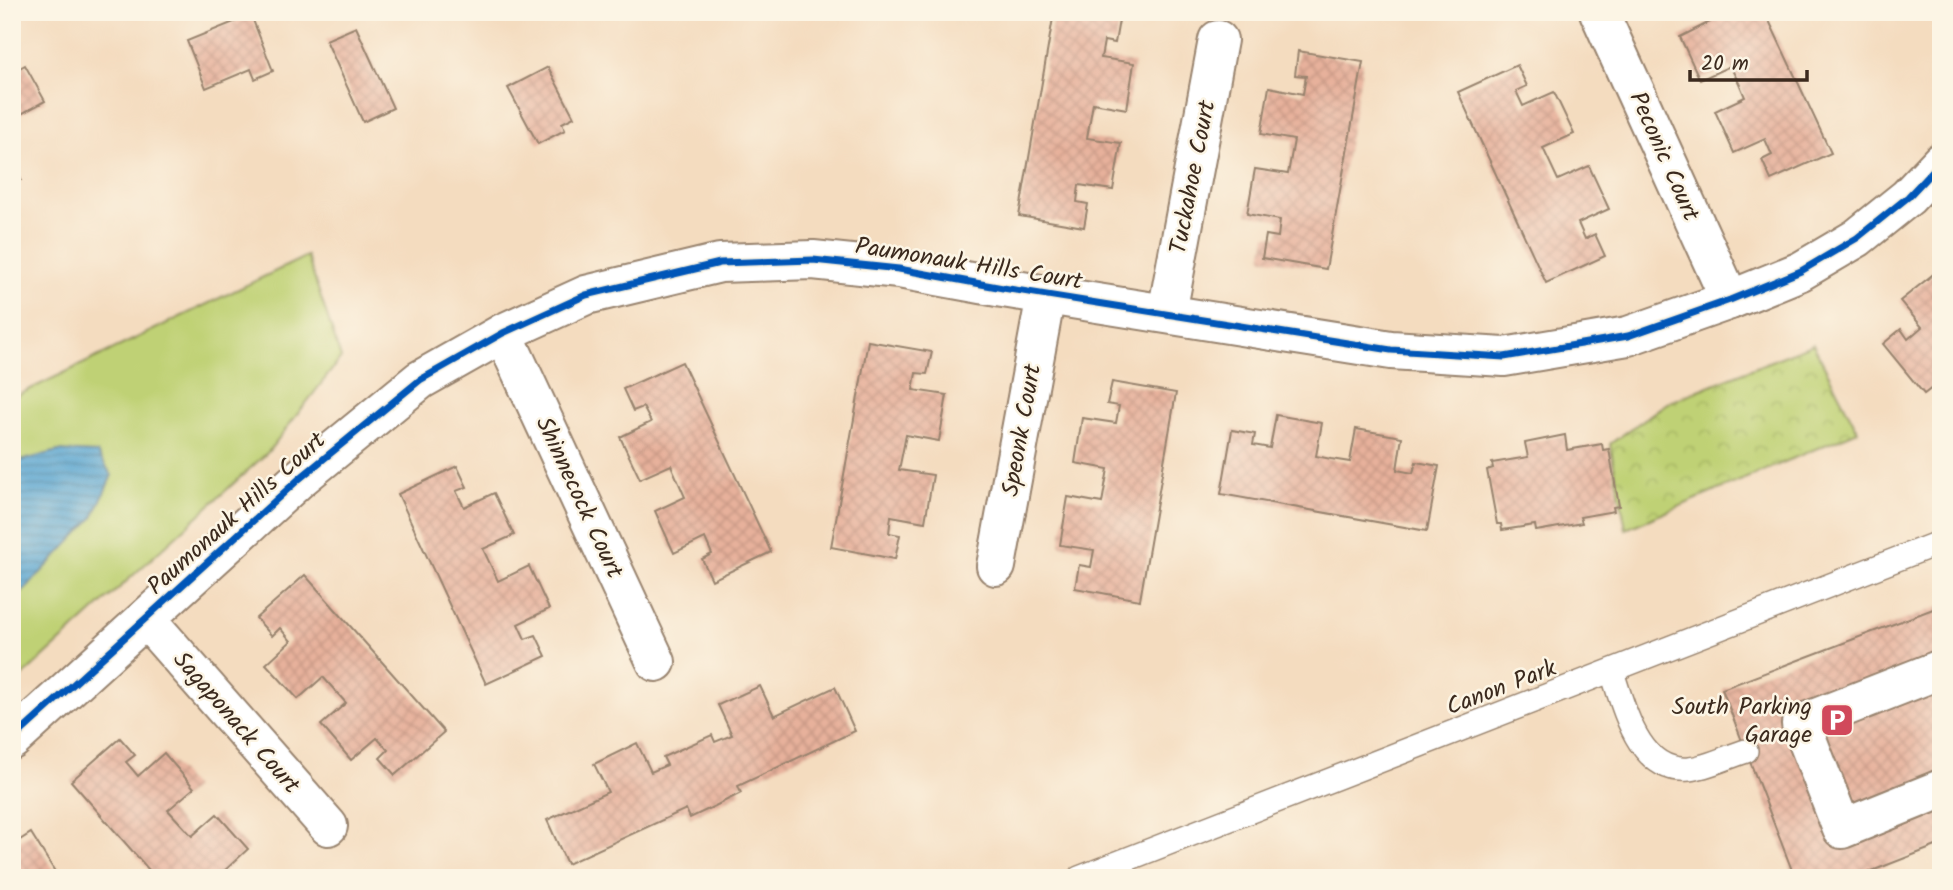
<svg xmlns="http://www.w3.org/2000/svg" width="1953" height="890" viewBox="0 0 1953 890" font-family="Kalam,sans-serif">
	<defs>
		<pattern id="park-crowns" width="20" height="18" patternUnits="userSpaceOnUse" patternTransform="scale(1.75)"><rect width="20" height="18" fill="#bfd174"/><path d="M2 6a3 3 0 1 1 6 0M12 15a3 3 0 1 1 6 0" fill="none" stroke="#a5b464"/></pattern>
		<pattern id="water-rules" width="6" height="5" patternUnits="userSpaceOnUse" patternTransform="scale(1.75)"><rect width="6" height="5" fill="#58a5d1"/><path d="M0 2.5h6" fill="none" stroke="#4a87a9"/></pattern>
		<pattern id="building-cross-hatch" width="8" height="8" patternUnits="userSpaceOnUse" patternTransform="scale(1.75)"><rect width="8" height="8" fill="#e7b19b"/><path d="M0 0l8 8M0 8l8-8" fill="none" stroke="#c79885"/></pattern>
	</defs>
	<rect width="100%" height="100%" fill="#fcf5e5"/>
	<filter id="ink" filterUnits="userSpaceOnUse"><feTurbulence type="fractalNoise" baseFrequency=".0143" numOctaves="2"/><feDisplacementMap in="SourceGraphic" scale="14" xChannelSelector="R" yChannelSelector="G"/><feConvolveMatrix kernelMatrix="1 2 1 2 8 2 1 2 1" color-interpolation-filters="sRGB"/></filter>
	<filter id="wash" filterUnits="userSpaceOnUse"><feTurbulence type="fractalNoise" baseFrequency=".00686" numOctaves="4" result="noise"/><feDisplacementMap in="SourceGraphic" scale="28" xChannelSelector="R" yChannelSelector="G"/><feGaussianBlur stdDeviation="1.57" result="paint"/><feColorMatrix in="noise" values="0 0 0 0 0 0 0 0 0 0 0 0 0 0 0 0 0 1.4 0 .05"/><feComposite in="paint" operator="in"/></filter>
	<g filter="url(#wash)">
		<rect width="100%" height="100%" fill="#f4dcbf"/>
		<polygon fill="#bfd174" stroke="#7d7e49" stroke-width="2" points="307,256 341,358 268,452 12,686 12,398"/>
		<polygon fill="url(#park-crowns)" stroke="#7d7e49" stroke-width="2" points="1813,344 1858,431 1626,529 1610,444 1667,403"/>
		<polygon fill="url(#water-rules)" stroke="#4a6878" stroke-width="2" points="58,451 97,453 112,475 93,518 12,603 12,463"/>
		<g id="blocks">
			<g fill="url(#building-cross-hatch)">
				<polygon points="1054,12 1073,12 1119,20 1115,43 1104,41 1101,58 1134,63 1127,109 1093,103 1087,138 1121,143 1113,190 1079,185 1077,202 1088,204 1084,227 1019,216"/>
				<polygon points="1706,12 1765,12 1831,153 1771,180 1762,160 1772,155 1765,139 1734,153 1715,111 1745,97 1739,83 1730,66 1700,80 1680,37 1710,22"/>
				<polygon points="251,15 273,71 255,79 251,69 206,88 187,41"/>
				<polygon points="356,27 393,108 363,122 326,40"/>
				<polygon points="1298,51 1363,62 1326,269 1262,258 1266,235 1278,237 1280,220 1247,214 1255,169 1288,174 1294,140 1261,134 1269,87 1303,94 1306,76 1295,75"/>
				<polygon points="12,65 16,70 25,65 45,101 12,119"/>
				<polygon points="1517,65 1527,86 1516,91 1523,106 1554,92 1574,134 1543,148 1558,180 1589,166 1609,209 1578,223 1585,239 1595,234 1605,256 1546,283 1458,92"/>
				<polygon points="548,67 574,117 562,123 565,130 538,144 508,88"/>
				<polygon points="12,157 21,180 12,183"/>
				<polygon points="1936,272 1941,278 1941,381 1924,394 1883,344 1901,329 1908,339 1922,327 1900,301"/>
				<polygon points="868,341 932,352 927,374 916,373 913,390 947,395 939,441 906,435 899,470 933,475 925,522 891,516 889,533 900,535 895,559 831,547"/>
				<polygon points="682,362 771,552 712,580 702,559 712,554 705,538 674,553 655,511 685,497 671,465 640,479 620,437 651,422 643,407 633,411 623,389"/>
				<polygon points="1112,382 1176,393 1140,600 1075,588 1079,565 1091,567 1094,550 1060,545 1068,497 1102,503 1108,469 1075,463 1082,418 1116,423 1119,406 1107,404"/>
				<polygon points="1276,415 1322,423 1316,456 1331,459 1350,462 1356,429 1402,437 1397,470 1413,473 1416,462 1439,466 1427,531 1221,494 1232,430 1255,434 1253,445 1270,448"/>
				<polygon points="1565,435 1567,450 1602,444 1603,450 1609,449 1619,506 1613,507 1614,511 1580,517 1582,523 1536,531 1535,525 1502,530 1501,524 1497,524 1487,470 1493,468 1492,463 1528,457 1525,443"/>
				<polygon points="457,466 467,487 456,491 464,507 494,493 514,535 483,549 498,581 529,566 549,609 518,624 525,639 536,635 546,656 486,684 398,494"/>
				<polygon points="305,575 444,732 395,775 380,758 388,750 377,738 351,760 321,725 346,703 323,677 298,699 266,664 291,641 280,628 272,636 256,618"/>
				<polygon points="1941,606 1941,844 1854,878 1795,878 1722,689"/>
				<polygon points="760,686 774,716 835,687 855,731 738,786 741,793 715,806 690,818 686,809 567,864 547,820 608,792 594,764 637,743 651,772 667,765 663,757 712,735 715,742 732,735 718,705"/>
				<polygon points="120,738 135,755 126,762 138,776 164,753 194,788 168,810 192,836 217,814 248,849 223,872 228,878 156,878 71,781"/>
				<polygon points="31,833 59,878 12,878 12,845"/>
			</g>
		</g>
	</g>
	<g filter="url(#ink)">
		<use href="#blocks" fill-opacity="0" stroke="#98836e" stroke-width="2"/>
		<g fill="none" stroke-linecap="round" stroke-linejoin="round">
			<g stroke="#98836e" stroke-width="26">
				<g id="service">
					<path d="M1612 672C1624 708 1639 774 1689 769 1705 768 1730 756 1746 751"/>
					<polyline points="1079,878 1941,542"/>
				</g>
			</g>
			<g stroke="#98836e" stroke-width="42">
				<g id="minor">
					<polyline points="1599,12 1730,300"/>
					<polyline points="1167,313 1218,40"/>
					<polyline points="503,333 656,662"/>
					<polyline points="996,566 1046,295"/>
					<polyline points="146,619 328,826"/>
					<polyline points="1941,669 1801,724 1842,829 1941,789"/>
					<polyline points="12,740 299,479 420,380 503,333 586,295 720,263 813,260 899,269 1003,288 1391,350 1504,357 1628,336 1730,300 1801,271 1857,238 1908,197 1941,162"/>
				</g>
			</g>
			<use href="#service" stroke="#fff" stroke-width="23"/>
			<use href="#minor" stroke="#fff" stroke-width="38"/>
			<g stroke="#fcf5e5" stroke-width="11">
				<polyline id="cycleway" points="12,740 299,479 420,380 503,333 586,295 720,263 813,260 899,269 1003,288 1391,350 1504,357 1628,336 1730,300 1801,271 1857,238 1908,197 1941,162"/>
			</g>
			<use href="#cycleway" stroke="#0057b8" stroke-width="7"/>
		</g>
	</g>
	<defs>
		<g id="parking-square" transform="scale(1.75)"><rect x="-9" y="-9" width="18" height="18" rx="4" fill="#d1495b" stroke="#fcf5e5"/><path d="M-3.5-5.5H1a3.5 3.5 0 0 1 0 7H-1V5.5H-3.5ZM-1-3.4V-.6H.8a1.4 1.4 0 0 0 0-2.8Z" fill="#fff"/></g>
	</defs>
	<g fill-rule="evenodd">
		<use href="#parking-square" x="1837" y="720"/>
	</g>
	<g text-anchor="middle" stroke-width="5" stroke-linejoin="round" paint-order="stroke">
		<g font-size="24" fill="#3b2a1e" stroke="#fcf5e5">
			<text transform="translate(1665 156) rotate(66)" y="8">Peconic Court</text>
			<text transform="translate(1192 177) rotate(-79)" y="8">Tuckahoe Court</text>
			<text transform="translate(969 263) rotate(9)" y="8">Paumonauk Hills Court</text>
			<text transform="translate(1021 430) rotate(-80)" y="8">Speonk Court</text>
			<text transform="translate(580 497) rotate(65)" y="8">Shinnecock Court</text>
			<text transform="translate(236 513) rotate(-42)" y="8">Paumonauk Hills Court</text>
			<text transform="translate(1501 687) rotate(-21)" y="8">Canon Park</text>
			<text transform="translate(237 722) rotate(49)" y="8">Sagaponack Court</text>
		</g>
		<g font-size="24" fill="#3b2a1e" stroke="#fcf5e5" text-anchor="end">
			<text x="1812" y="714">South Parking<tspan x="1812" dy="28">Garage</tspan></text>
		</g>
	</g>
	<rect width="1953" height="890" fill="none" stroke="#fcf5e5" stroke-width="42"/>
	<path d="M1690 70v10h117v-10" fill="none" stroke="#3b2a1e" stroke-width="3.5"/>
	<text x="1701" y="70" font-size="21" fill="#3b2a1e" stroke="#fcf5e5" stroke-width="5" paint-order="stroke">20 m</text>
</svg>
